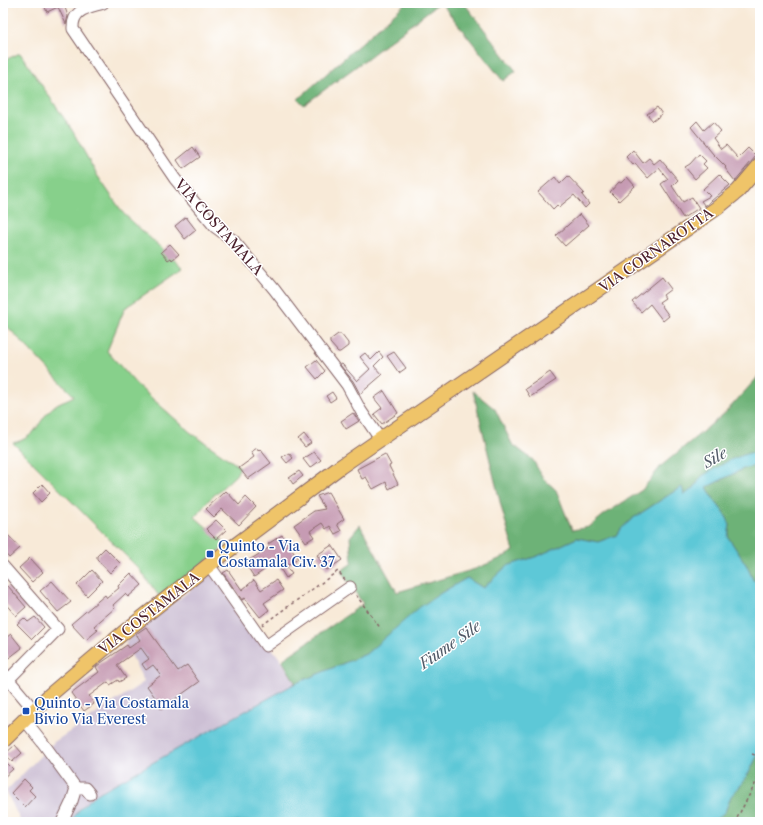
<svg xmlns="http://www.w3.org/2000/svg" width="763" height="825" viewBox="0 0 763 825" font-family="'Libre Caslon Text',serif">
	<rect width="100%" height="100%" fill="#fff"/>
	<filter id="ink" filterUnits="userSpaceOnUse"><feTurbulence type="fractalNoise" baseFrequency=".025" numOctaves="2"/><feDisplacementMap in="SourceGraphic" scale="8" xChannelSelector="R" yChannelSelector="G"/><feConvolveMatrix kernelMatrix="1 2 1 2 8 2 1 2 1" color-interpolation-filters="sRGB"/></filter>
	<filter id="wash" filterUnits="userSpaceOnUse"><feTurbulence type="fractalNoise" baseFrequency=".012" numOctaves="4" result="noise"/><feDisplacementMap in="SourceGraphic" scale="16" xChannelSelector="R" yChannelSelector="G"/><feGaussianBlur stdDeviation="0.9" result="paint"/><feColorMatrix in="noise" values="0 0 0 0 0 0 0 0 0 0 0 0 0 0 0 0 0 1.4 0 .05"/><feComposite in="paint" operator="in"/></filter>
	<g filter="url(#wash)">
		<rect width="100%" height="100%" fill="#f8ead8"/>
		<polygon fill="#ccbfd4" points="218,568 257,629 281,660 295,682 294,684 95,796 81,807 71,822 21,822 6,791 54,742 144,682 125,642"/>
		<path fill="#87d08b" stroke="#68785b" d="M20 53 72 130 97 175 123 213 183 268 125 308 107 351 136 384 190 432 240 467 236 475 209 500 195 517 227 545 159 596 139 569 13 443C40 437 38 417 57 404 62 401 69 399 74 396L3 322V61Z"/>
		<g fill="#6db277" stroke="#5c6851">
			<polygon points="406,3 439,3 369,57 304,105 298,99"/>
			<polygon points="441,3 464,3 516,71 503,81"/>
			<polygon points="760,373 760,453 749,453 702,476 694,488 684,495 682,487 678,489 632,519 622,528 617,535 598,542 577,538 538,556 507,566 483,588 467,578 441,593 366,654 294,684 295,682 282,660 363,604 341,571 352,563 350,537 360,525 397,592 475,569 499,559 514,551 502,510 473,391 495,409 512,444 533,460 543,478 556,490 572,530 589,527 605,514 642,490 661,466 725,413 756,379"/>
			<polygon points="760,465 760,583 753,580 747,566 728,537 730,525 725,514 714,500 707,487 745,468"/>
			<polygon points="760,735 760,822 712,822 725,812 731,796 741,785 750,771 760,750"/>
		</g>
		<path fill="#5dc8d7" stroke="#547481" d="M749 453H760V465L745 468 707 487 714 500 725 514 730 525 728 537 747 566 753 580 760 583V750L750 771 741 785 731 796 725 812 712 822H71C78 809 88 800 100 792L294 684 366 654 420 607 441 593 467 578 483 588 507 566 538 556 577 538 598 542 617 535 622 528 632 519 678 489 682 487 684 495 694 488 702 476 730 460Z"/>
		<g id="blocks">
			<g fill="#c69bb3">
				<polygon points="48,3 67,3 64,5 68,16 66,24 58,7 47,12 44,5"/>
				<polygon points="657,107 662,114 653,121 647,114"/>
				<polygon points="697,121 704,130 713,122 721,131 713,138 721,149 726,145 738,158 748,148 756,156 735,181 725,168 726,167 713,154 691,127"/>
				<polygon points="193,147 200,157 183,169 177,160"/>
				<polygon points="633,150 643,163 649,158 654,164 660,159 678,180 672,186 683,202 692,197 699,208 683,218 661,184 668,179 659,168 648,178 635,163 633,165 626,157"/>
				<polygon points="699,154 706,161 703,164 707,168 695,179 685,167 690,164"/>
				<polygon points="719,174 730,185 705,206 701,201 710,196 703,189"/>
				<polygon points="568,176 584,193 582,195 589,204 585,208 574,195 559,207 557,205 553,209 538,192 555,177 560,184"/>
				<polygon points="627,177 635,186 619,201 610,192 619,182 621,183"/>
				<polygon points="580,214 589,225 565,246 556,236"/>
				<polygon points="186,217 196,230 185,239 175,226"/>
				<polygon points="170,244 179,254 172,260 171,258 168,260 161,252"/>
				<polygon points="662,277 671,289 663,295 665,298 659,302 669,316 663,321 650,304 641,312 632,302"/>
				<polygon points="338,334 341,334 348,343 348,346 340,352 338,352 330,343 330,340"/>
				<polygon points="379,352 383,357 374,366 382,375 360,394 353,381 340,365 342,364 357,381 370,369 360,357 365,353 371,360"/>
				<polygon points="394,352 406,368 399,373 387,356"/>
				<polygon points="316,360 325,371 317,379 307,367"/>
				<polygon points="550,372 556,380 530,397 525,389"/>
				<polygon points="384,391 398,413 382,424 374,414 382,408 374,398"/>
				<polygon points="332,392 336,398 330,402 326,396"/>
				<polygon points="353,413 359,421 346,429 341,421"/>
				<polygon points="304,434 311,443 305,447 298,439"/>
				<polygon points="257,448 258,451 260,449 271,463 248,479 239,468 254,457 251,452"/>
				<polygon points="314,452 321,460 310,468 303,459"/>
				<polygon points="289,453 293,458 287,463 282,457"/>
				<polygon points="385,454 391,465 389,466 398,484 389,489 386,482 373,489 366,477 362,479 357,469"/>
				<polygon points="299,471 303,476 293,484 289,478"/>
				<polygon points="42,484 50,493 41,502 33,493"/>
				<polygon points="226,491 239,505 246,497 256,507 239,525 222,509 214,517 206,509 224,492 224,493"/>
				<polygon points="328,492 344,519 337,524 341,531 335,534 330,526 326,529 322,523 310,531 314,537 306,542 294,525 314,511 325,509 317,496"/>
				<polygon points="216,520 226,530 216,539 206,529"/>
				<polygon points="7,534 20,548 9,558 3,551 3,538"/>
				<polygon points="282,535 298,559 286,566 292,574 286,578 276,562 254,577 245,563 270,547 268,544"/>
				<polygon points="332,545 342,560 327,570 317,555"/>
				<polygon points="105,548 120,563 110,573 97,559 97,556"/>
				<polygon points="30,558 43,572 32,582 19,568"/>
				<polygon points="92,570 102,581 87,596 77,585"/>
				<polygon points="228,570 242,590 254,580 261,590 276,580 283,590 264,603 269,610 260,617 245,598 242,600 223,573"/>
				<polygon points="131,573 142,585 128,597 125,594 113,605 115,608 94,626 98,630 86,640 71,624 105,595 107,598 119,588 118,586"/>
				<polygon points="52,581 71,602 58,612 40,591"/>
				<polygon points="8,586 26,607 16,616 3,601 3,590"/>
				<polygon points="35,617 44,627 32,639 17,624 24,618 28,622"/>
				<polygon points="146,627 178,671 187,665 199,682 161,709 157,704 159,703 147,686 161,675 153,665 146,670 142,664 149,659 141,648 117,665 126,678 119,682 118,680 110,685 108,682 89,696 94,704 84,711 71,693 99,672 96,667 101,663 127,645 129,648 140,640 136,634"/>
				<polygon points="11,634 22,648 9,658 3,651 3,640"/>
				<polygon points="15,745 22,753 12,762 5,754"/>
				<polygon points="6,762 13,769 3,778 3,765"/>
				<polygon points="24,779 32,787 29,790 35,796 25,807 11,793"/>
			</g>
		</g>
	</g>
	<g filter="url(#ink)">
		<use href="#blocks" fill-opacity="0" stroke="#876668" stroke-width="1"/>
		<g fill="none" stroke-linecap="round" stroke-linejoin="round">
			<g stroke="#876668" stroke-width="13">
				<g id="minor">
					<path d="M103 3C88 8 72 9 73 29L175 179 215 227 233 240 274 289 347 385 361 411 380 439"/>
					<polyline points="209,565 266,646 350,587"/>
					<polyline points="3,566 58,629 8,680"/>
					<polyline points="3,673 34,710"/>
					<polyline points="24,719 43,743 76,788"/>
					<polyline points="76,788 85,788 90,794"/>
					<polyline points="62,822 72,801 76,788"/>
				</g>
			</g>
			<g stroke="#876668" stroke-width="16">
				<polyline id="major" points="3,741 51,694 123,633 209,565 340,467 717,208 738,191 760,165"/>
			</g>
			<g stroke="#876668" stroke-width="1.5" stroke-dasharray="3 3" stroke-linecap="butt">
				<polyline points="356,595 381,629"/>
				<polyline points="262,625 338,571 345,580"/>
				<polyline points="752,754 760,757"/>
				<polyline points="733,822 736,820 760,775"/>
			</g>
			<use href="#minor" stroke="#fff" stroke-width="11"/>
			<use href="#major" stroke="#efc469" stroke-width="14"/>
		</g>
	</g>
	<g fill="#1a4fb4" stroke="#fff" stroke-width="1.5">
		<rect x="206" y="550" width="8" height="8" rx="2"/>
		<rect x="22" y="707" width="8" height="8" rx="2"/>
	</g>
	<g text-anchor="middle" stroke-width="3" stroke-linejoin="round" paint-order="stroke">
		<g font-size="14" fill="#4a1f2b" stroke="#fff">
			<text transform="translate(219 227) rotate(48)" y="5">VIA COSTAMALA</text>
			<text transform="translate(656 250) rotate(-35)" y="5">VIA CORNAROTTA</text>
			<text transform="translate(149 613) rotate(-38)" y="5">VIA COSTAMALA</text>
		</g>
		<g font-size="14" fill="#164399" stroke="#fff" text-anchor="start">
			<text x="218" y="551">Quinto - Via<tspan x="218" dy="16">Costamala Civ. 37</tspan></text>
			<text x="34" y="708">Quinto - Via Costamala<tspan x="34" dy="16">Bivio Via Everest</tspan></text>
		</g>
		<g font-size="15" font-style="italic" fill="#515a67" stroke="#fff">
			<text transform="translate(715 458) rotate(-30)" y="5">Sile</text>
			<text transform="translate(450 645) rotate(-35)" y="5">Fiume Sile</text>
		</g>
	</g>
	<rect width="763" height="825" fill="none" stroke="#fff" stroke-width="16"/>
</svg>
